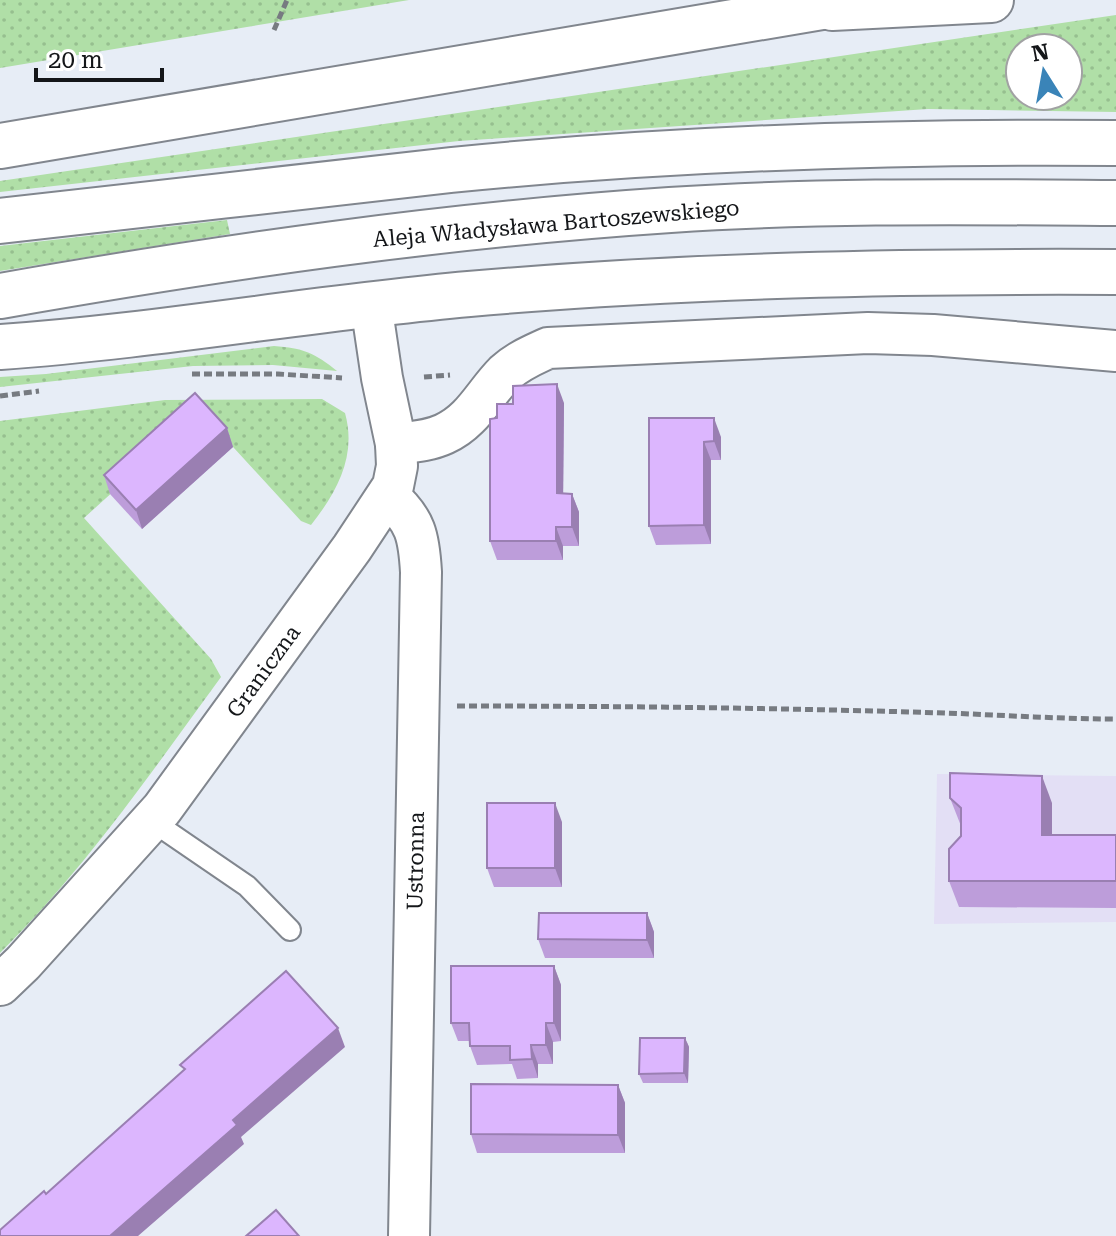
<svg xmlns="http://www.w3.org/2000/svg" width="1116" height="1236" viewBox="0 0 1116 1236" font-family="'Roboto Serif',serif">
	<defs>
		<pattern id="grass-dots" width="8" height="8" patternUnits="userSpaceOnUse" patternTransform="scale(2)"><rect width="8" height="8" fill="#b0dfa7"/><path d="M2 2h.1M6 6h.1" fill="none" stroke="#96bf8f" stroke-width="1.8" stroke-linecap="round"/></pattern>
	</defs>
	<rect width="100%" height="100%" fill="#e7edf6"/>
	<polygon fill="#e3dff5" points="937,774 1116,776 1116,922 934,924"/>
	<g fill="url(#grass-dots)" fill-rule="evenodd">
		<polygon points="0,0 409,0 0,68"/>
		<path d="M1116 15V112L928 109 459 141 0 192V181ZM1020 48H1068V96H1020Z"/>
		<polygon points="227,220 230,234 0,271 0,246"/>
		<path d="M274 346C303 348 315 353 337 371L273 365 193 366 0 387V377L46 374Z"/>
		<path d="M322 399 345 413C357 456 337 492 311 525L301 521 201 412 84 518 211 659 221 677C151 773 84 870 0 953V421L165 400Z"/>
	</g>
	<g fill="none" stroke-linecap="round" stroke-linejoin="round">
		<g stroke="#81868e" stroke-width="24">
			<polyline id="service" points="152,821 247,886 290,930"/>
		</g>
		<g stroke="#81868e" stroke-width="44">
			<g id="minor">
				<path d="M396 444C412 442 429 441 444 434 473 421 484 394 505 373 518 361 533 355 548 348L868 333 933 335 1116 351"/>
				<path d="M388 496C416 520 419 537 421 572L409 1236"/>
				<polyline points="0,985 23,963 162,809 352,548 393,486 397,466 396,444 382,378 371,304"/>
			</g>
		</g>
		<g stroke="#81868e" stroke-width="48">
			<g id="secondary">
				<path d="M0 221C150 205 301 186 451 170 672 148 894 141 1116 143"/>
				<path d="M0 296C222 257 444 225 670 210 818 200 967 202 1116 203"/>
			</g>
		</g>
		<g stroke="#81868e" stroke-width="48">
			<g id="primary">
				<polyline points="832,8 991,0"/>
				<polyline points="0,146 863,0"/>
				<path d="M0 347C157 336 312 308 469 294 684 275 900 271 1116 272"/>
			</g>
		</g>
		<g stroke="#777b81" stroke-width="5" stroke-dasharray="8 4" stroke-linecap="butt">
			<polyline points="274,30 287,0"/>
			<polyline points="192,374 278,374 342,378"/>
			<polyline points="424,377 450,375"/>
			<polyline points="0,396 39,391"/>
			<path d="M457 706C620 706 783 708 945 713 1002 715 1059 719 1116 719"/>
		</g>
		<use href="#service" stroke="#fff" stroke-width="20"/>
		<use href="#minor" stroke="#fff" stroke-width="40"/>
		<use href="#secondary" stroke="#fff" stroke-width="44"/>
		<use href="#primary" stroke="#fff" stroke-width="44"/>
	</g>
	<g fill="#bd9dda">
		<polygon points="564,403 563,493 572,494 579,512 579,546 563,546 563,560 497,560 490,541"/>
		<polygon points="649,418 721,437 721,460 711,460 711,544 656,545 649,526"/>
		<polygon points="227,428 233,447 142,529 110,494 104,475"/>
		<polygon points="950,798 1052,803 1052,835 1116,835 1116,908 959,907 949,881 961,836 961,826"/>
		<polygon points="562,822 562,887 494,887 487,868"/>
		<polygon points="647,913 654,932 654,958 545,958 538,939"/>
		<polygon points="554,966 561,985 561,1041 553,1042 553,1064 538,1064 538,1078 517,1079 512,1064 477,1065 470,1046 470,1041 458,1041 451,1023"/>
		<polygon points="685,1038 689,1047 688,1083 643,1083 639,1074"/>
		<polygon points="618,1085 625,1103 625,1153 477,1153 471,1134"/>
	</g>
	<g fill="#9a7fb2">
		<polygon points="557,384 564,403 563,512 557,493"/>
		<polygon points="714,418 721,437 721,460 714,441"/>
		<polygon points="227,428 233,447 142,529 136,510"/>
		<polygon points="704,442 711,460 711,544 704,525"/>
		<polygon points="572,494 579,512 579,546 572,527"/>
		<polygon points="556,527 563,546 563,560 556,541"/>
		<polygon points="1042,776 1052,803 1052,862 1042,835"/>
		<polygon points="555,803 562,822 562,887 555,868"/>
		<polygon points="647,913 654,932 654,958 647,940"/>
		<polygon points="554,966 561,985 561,1041 554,1023"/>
		<polygon points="546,1023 553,1042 553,1064 546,1045"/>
		<polygon points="338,1028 345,1047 241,1137 244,1144 138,1236 110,1236 233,1120"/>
		<polygon points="685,1038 689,1047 688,1083 684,1073"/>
		<polygon points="531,1045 538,1064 538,1078 532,1059"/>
		<polygon points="618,1085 625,1103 625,1153 618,1135"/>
	</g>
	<g fill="#dcb6fe" stroke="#9a7fb2" stroke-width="2">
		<polygon points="557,384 557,493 572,494 572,527 556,527 556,541 490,541 490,419 497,418 497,404 513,404 513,386"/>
		<polygon points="195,393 227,428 136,510 104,475"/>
		<polygon points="649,418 714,418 714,441 704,442 704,525 649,526"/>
		<polygon points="950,773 1042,776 1042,835 1116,835 1116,881 949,881 949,849 961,836 961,808 950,798"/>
		<rect x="487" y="803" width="68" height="65"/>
		<polygon points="539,913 647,913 647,940 538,939"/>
		<polygon points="451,966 554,966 554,1023 546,1023 546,1045 531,1045 532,1059 510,1060 510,1046 470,1046 469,1023 451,1023"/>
		<polygon points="286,971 338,1028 233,1120 237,1125 110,1236 0,1236 0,1230 44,1191 46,1194 185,1069 180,1065"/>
		<polygon points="640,1038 685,1038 684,1073 639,1074"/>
		<polygon points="471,1084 618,1085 618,1135 471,1134"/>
		<polygon points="276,1210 299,1236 246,1236"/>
	</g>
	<g text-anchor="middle" stroke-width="7" stroke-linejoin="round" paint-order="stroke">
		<g font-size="22" fill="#141619" stroke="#fff">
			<text transform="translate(556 223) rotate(-5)" y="8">Aleja Władysława Bartoszewskiego</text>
			<text transform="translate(263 671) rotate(-54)" y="8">Graniczna</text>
			<text transform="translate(415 861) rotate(-89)" y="8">Ustronna</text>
		</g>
	</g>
	<g transform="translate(1044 72) rotate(349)"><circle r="38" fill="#ffffff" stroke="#a1a2a3" stroke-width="2"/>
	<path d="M0-6L14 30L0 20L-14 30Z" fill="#3a84b8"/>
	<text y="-12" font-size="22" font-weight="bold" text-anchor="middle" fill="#141619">N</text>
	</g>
	<path d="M36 68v12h126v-12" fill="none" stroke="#141619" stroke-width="4"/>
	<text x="48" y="68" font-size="24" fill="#141619" stroke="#ffffff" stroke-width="6" paint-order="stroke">20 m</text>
</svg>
